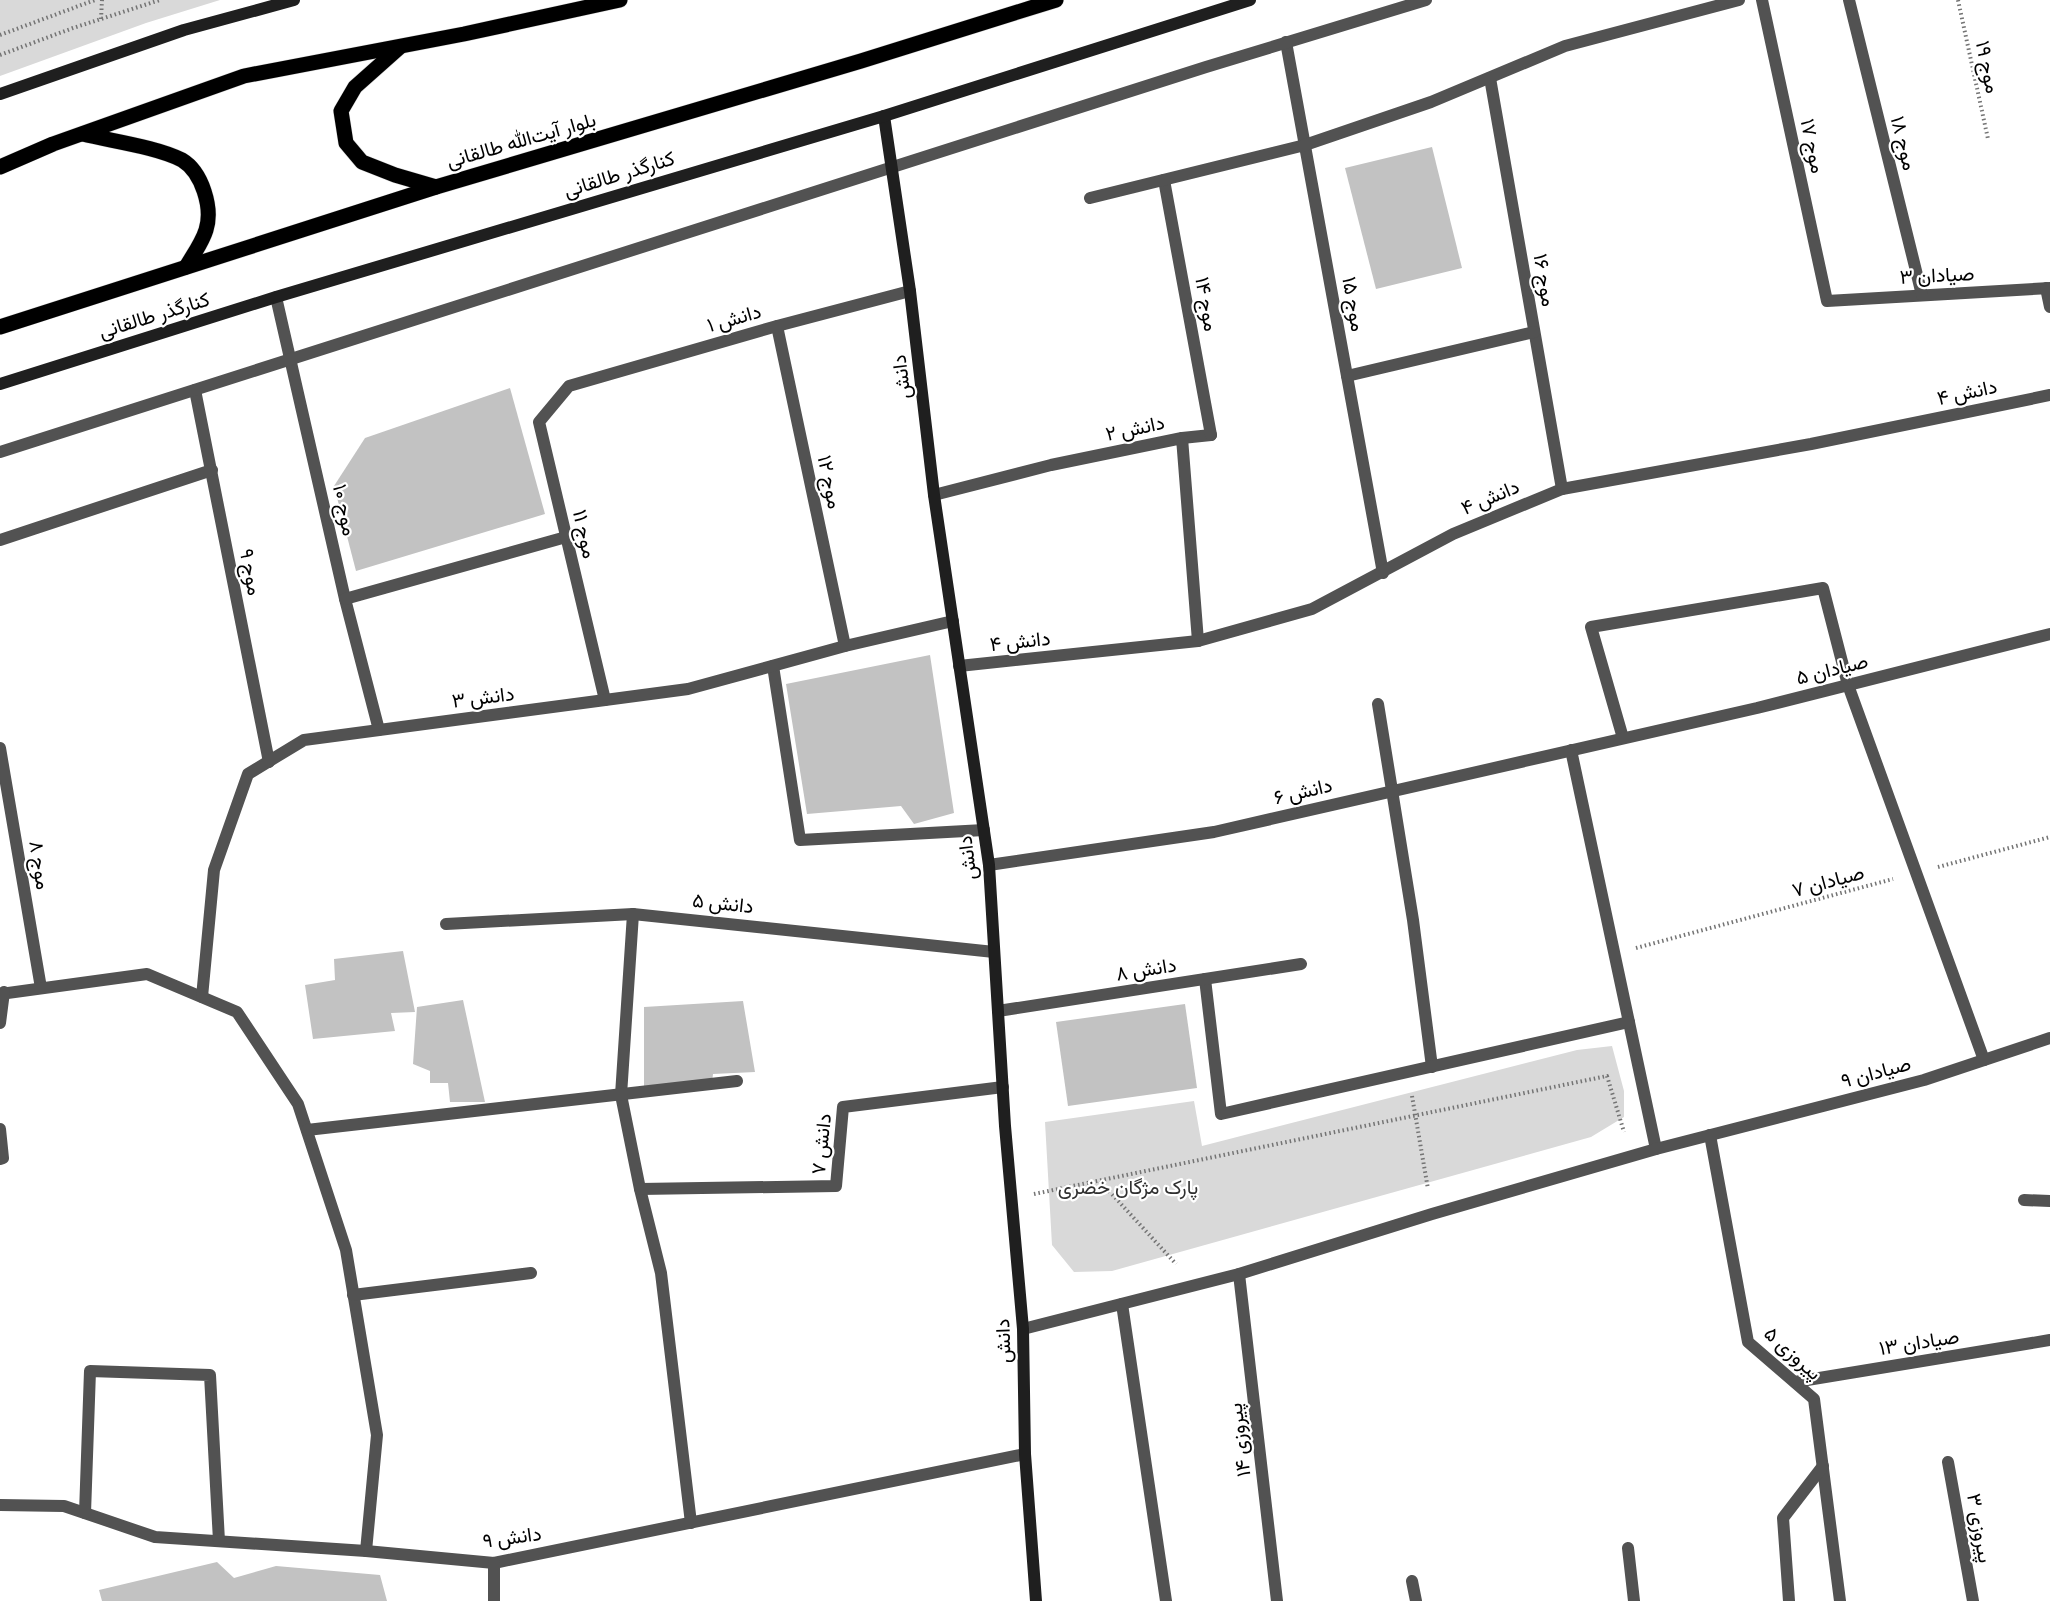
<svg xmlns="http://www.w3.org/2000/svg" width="2050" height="1601" viewBox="0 0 2050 1601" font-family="'Fira Sans Condensed',Vazirmatn,sans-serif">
	<rect width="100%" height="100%" fill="#fff"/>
	<g fill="#d9d9d9">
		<polygon points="0,0 220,0 146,23 0,76"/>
		<polygon points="1612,1046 1624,1091 1624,1117 1591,1137 1112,1271 1074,1272 1052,1245 1045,1122 1194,1101 1202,1146 1577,1050"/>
	</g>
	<g fill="#c2c2c2">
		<polygon points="1432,147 1462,268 1376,289 1345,168"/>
		<polygon points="510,388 545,514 356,571 334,486 365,438"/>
		<polygon points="930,655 954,813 914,824 901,806 807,814 786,684"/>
		<polygon points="403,951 415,1012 391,1013 395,1031 313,1039 305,985 335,980 334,959"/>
		<polygon points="463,1000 485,1102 450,1102 448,1083 430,1083 430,1071 413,1064 417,1007"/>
		<polygon points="743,1001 755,1072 713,1074 712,1082 644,1086 644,1007"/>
		<polygon points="1185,1004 1197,1088 1068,1106 1056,1022"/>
		<polygon points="217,1562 234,1578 276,1566 380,1575 387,1601 102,1601 99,1590"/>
	</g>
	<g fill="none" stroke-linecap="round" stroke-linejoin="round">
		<g stroke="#dbdbdb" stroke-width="16">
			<g id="primary">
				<polyline points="400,47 355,87 341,111 346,143 362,162 395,175 436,187"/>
				<path d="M83 134C111 141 157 147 182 160 202 172 213 208 206 230 202 243 193 255 186 267"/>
				<polyline points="0,167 53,144 244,76 464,34 620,0"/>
				<polyline points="0,327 436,187 861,61 1056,0"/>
			</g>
		</g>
		<g stroke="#747474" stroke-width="4" stroke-dasharray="1.5 3" stroke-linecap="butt">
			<polyline points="1958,0 1988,139"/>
			<polyline points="101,19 102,0"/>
			<polyline points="0,35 95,0"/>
			<polyline points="0,55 73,28 160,0"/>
			<polyline points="1938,867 2050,837"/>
			<polyline points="1636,948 1893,879"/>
			<polyline points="1412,1096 1428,1189"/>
			<polyline points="1100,1181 1176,1264"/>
			<polyline points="1034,1194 1607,1076 1624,1132"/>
		</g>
		<polyline stroke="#525252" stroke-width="12" points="1182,438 1211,435"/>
		<g stroke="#525252" stroke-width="12">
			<polyline points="1762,0 1827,301 2050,288"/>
			<polyline points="1849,0 1922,295"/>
			<polyline points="1286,42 1383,573"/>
			<polyline points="1490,78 1562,489"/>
			<polyline points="1164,180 1211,435"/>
			<polyline points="1090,198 1305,145 1431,102 1565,46 1739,0"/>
			<polyline points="2046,288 2050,307"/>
			<polyline points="276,297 345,599 379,730"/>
			<polyline points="777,326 845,646"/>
			<polyline points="1347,376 1534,332"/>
			<polyline points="195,390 269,762"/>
			<polyline points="0,452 1206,67 1426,0"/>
			<polyline points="934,495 1051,465 1182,438 1198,641"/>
			<polyline points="0,540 212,470"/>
			<polyline points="345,599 566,537"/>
			<polyline points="773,666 800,840 984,830"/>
			<polyline points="959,666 1198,641 1312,609 1453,534 1562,489 1811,444 2050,395"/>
			<polyline points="605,700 539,422 569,386 777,326 910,291"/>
			<polyline points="1378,704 1413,920 1432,1067"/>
			<polyline points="1623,738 1591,627 1823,588 1848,685 1984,1060"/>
			<polyline points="0,748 41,988"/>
			<polyline points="1571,750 1656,1149"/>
			<polyline points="989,865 1214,832 1757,708 2050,634"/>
			<polyline points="633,914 621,1095 640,1189 661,1273 691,1523"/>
			<polyline points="446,924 633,914 994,952"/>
			<polyline points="1205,979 1221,1114 1629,1022"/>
			<polyline points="0,994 147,974 237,1012 298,1104 346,1250 377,1435 366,1551"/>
			<polyline points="202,997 214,870 248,774 304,740 688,689 845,646 953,621"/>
			<polyline points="998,1011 1301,964"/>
			<polyline points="0,1023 4,992"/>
			<polyline points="0,1129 3,1158 0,1159"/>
			<polyline points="307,1130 737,1081"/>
			<polyline points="1710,1135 1748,1342 1814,1399 1840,1601"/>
			<polyline points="640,1189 836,1186 843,1107 1003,1087"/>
			<polyline points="2024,1200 2050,1201"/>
			<polyline points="1239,1274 1277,1601"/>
			<polyline points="353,1295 531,1273"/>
			<polyline points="1122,1304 1166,1601"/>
			<polyline points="1023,1329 1239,1274 1432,1214 1656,1149 1924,1080 2050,1038"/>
			<polyline points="1795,1382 2050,1340"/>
			<polyline points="1948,1462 1973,1601"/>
			<polyline points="0,1505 64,1506 155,1537 366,1551 494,1563 1025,1454"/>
			<polyline points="85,1513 90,1371 210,1375 219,1541"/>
			<polyline points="1628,1548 1634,1601"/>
			<polyline points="1412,1581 1416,1601"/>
			<polyline points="494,1601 494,1563"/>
			<polyline points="1789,1601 1783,1518 1823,1466"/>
		</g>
		<g stroke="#1f1f1f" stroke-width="12">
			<polyline points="0,94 184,30 294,0"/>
			<polyline points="884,116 910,291 934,495 989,865 1005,1126 1023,1329 1025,1454 1036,1601"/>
			<polyline points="0,384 276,297 884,116 1250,0"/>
		</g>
		<use href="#primary" stroke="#000" stroke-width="15"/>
	</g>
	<g text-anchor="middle" stroke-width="4.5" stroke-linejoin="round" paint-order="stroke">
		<g font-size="20" fill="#000" stroke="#fff">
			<text transform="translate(1988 67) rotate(78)" y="7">موج ۱۹</text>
			<text transform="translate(521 140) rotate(-16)" y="7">بلوار آیت‌الله طالقانی</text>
			<text transform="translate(1904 143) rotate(76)" y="7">موج ۱۸</text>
			<text transform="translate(1813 146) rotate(78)" y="7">موج ۱۷</text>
			<text transform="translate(619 174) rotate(-17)" y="7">کنارگذر طالقانی</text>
			<text transform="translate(1937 275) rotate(-3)" y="7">صیادان ۳</text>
			<text transform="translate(1545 280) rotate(80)" y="7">موج ۱۶</text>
			<text transform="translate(1207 304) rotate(80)" y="7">موج ۱۴</text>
			<text transform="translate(1354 304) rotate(80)" y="7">موج ۱۵</text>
			<text transform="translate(154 315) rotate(-17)" y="7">کنارگذر طالقانی</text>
			<text transform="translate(734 318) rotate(-16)" y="7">دانش ۱</text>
			<text transform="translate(901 377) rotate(-97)" y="7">دانش</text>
			<text transform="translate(1967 392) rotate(-12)" y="7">دانش ۴</text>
			<text transform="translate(1135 428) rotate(-12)" y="7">دانش ۲</text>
			<text transform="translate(830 482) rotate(78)" y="7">موج ۱۲</text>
			<text transform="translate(1490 497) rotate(-23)" y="7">دانش ۴</text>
			<text transform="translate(345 510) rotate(78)" y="7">موج ۱۰</text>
			<text transform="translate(585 534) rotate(77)" y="7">موج ۱۱</text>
			<text transform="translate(251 572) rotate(79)" y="7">موج ۹</text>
			<text transform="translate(1020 641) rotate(-6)" y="7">دانش ۴</text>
			<text transform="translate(1832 669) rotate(-14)" y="7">صیادان ۵</text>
			<text transform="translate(483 697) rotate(-7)" y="7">دانش ۳</text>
			<text transform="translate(1303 791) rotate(-13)" y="7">دانش ۶</text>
			<text transform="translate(967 858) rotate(-97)" y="7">دانش</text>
			<text transform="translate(40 865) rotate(81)" y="7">موج ۸</text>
			<text transform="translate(1828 881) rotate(-15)" y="7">صیادان ۷</text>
			<text transform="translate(723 903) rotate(6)" y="7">دانش ۵</text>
			<text transform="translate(1146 969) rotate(-9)" y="7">دانش ۸</text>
			<text transform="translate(1876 1072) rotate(-15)" y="7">صیادان ۹</text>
			<text transform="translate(821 1144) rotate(-84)" y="7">دانش ۷</text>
			<text transform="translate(1003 1341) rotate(-92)" y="7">دانش</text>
			<text transform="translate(1919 1342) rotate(-9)" y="7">صیادان ۱۳</text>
			<text transform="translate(1793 1353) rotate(42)" y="7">پیروزی ۵</text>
			<text transform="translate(1239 1440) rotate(-97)" y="7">پیروزی ۱۴</text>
			<text transform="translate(1980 1528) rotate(80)" y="7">پیروزی ۳</text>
			<text transform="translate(512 1537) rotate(-8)" y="7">دانش ۹</text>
		</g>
		<g font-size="20" fill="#303030" stroke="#fff">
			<text x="1128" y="1194">پارک مژگان خضری</text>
		</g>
	</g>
</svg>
